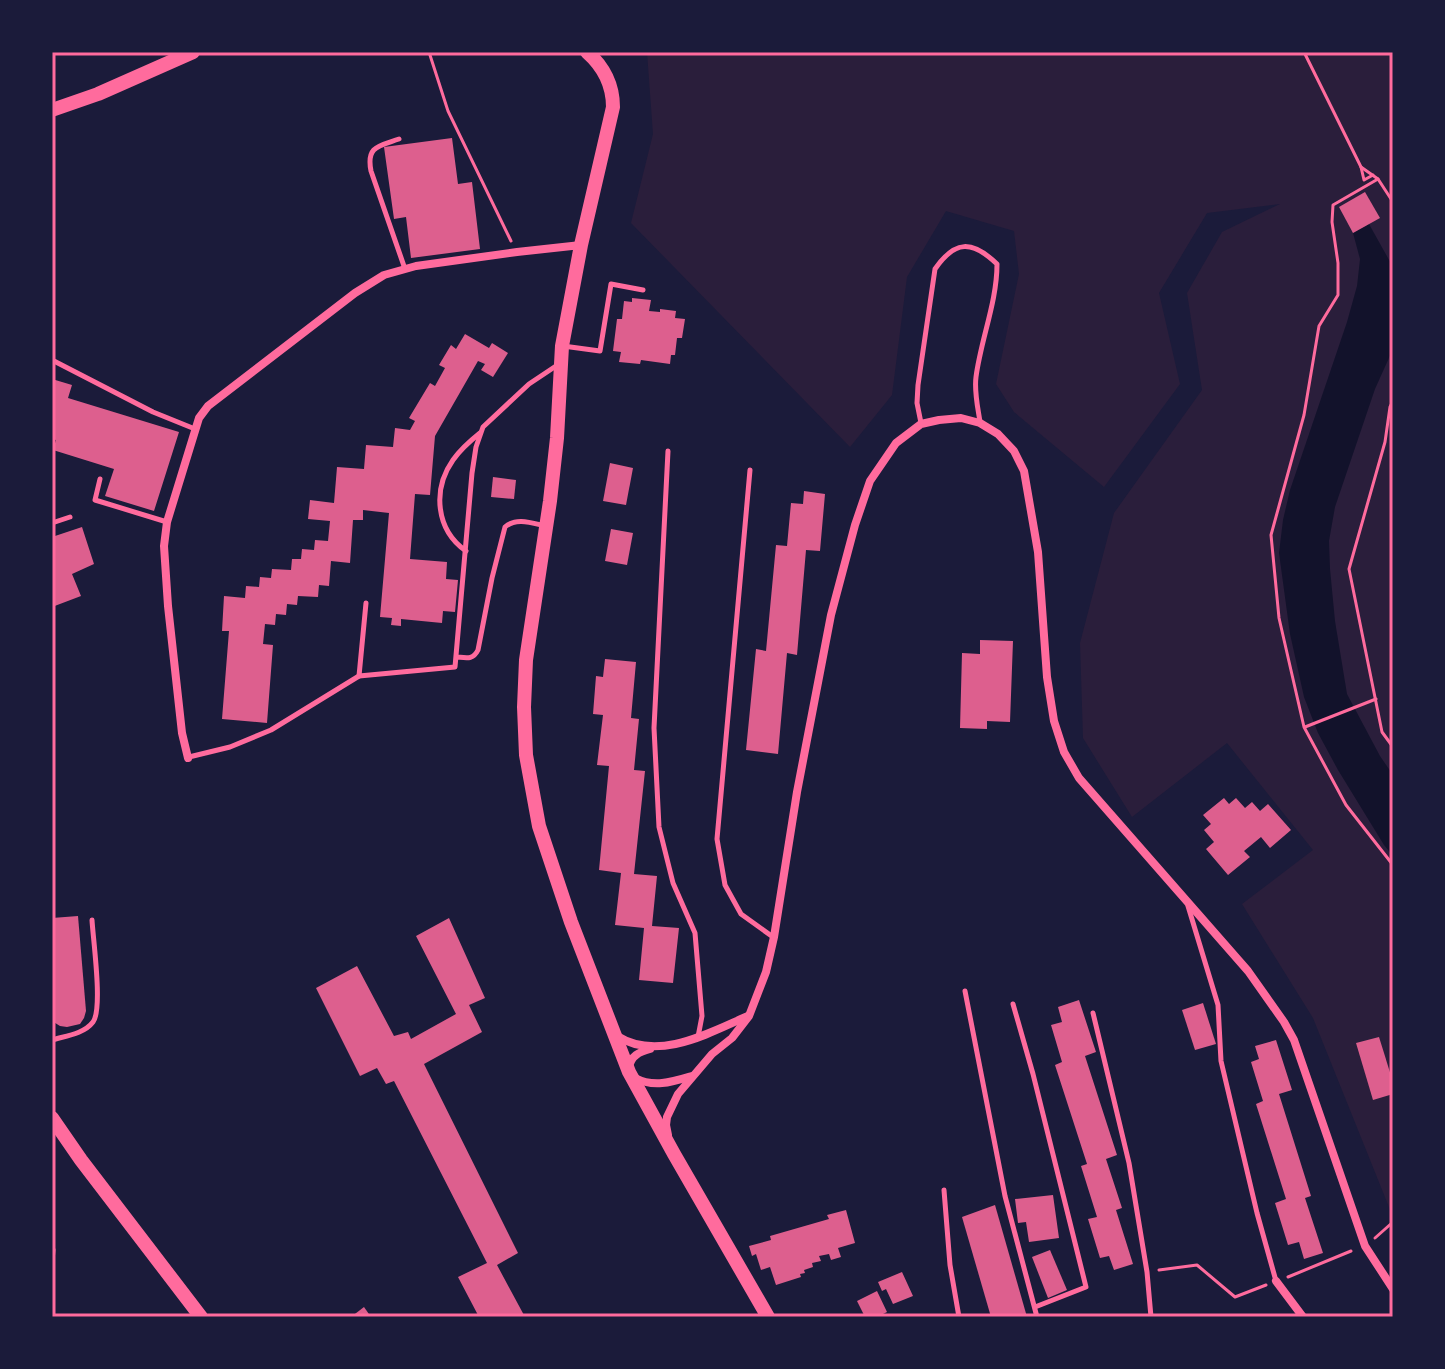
<svg xmlns="http://www.w3.org/2000/svg" width="1445" height="1369" viewBox="0 0 1445 1369" font-family="Rubik,sans-serif">
	<rect width="100%" height="100%" fill="#1b1b3a"/>
	<polygon fill="#2a1e3b" points="647,52 1393,52 1393,1217 1313,1018 1242,904 1313,850 1227,743 1132,817 1083,738 1080,643 1114,513 1202,390 1187,293 1222,232 1280,204 1207,213 1159,293 1180,384 1104,487 1014,412 996,384 1019,274 1014,231 946,211 907,277 892,395 850,447 631,223 653,134"/>
	<polygon fill="#12122b" points="1369,224 1393,267 1393,349 1375,389 1335,507 1329,541 1330,569 1335,621 1347,694 1380,756 1393,775 1393,856 1384,845 1338,770 1318,733 1304,697 1290,634 1279,553 1283,520 1290,490 1347,322 1357,286 1360,259 1353,233"/>
	<g fill="#dd5f8e">
		<polygon points="452,138 458,184 472,182 480,249 411,258 406,217 394,219 384,147"/>
		<polygon points="1365,192 1380,218 1353,233 1339,207"/>
		<polygon points="632,298 651,300 649,311 660,312 660,309 676,311 675,318 685,319 682,338 677,338 675,355 671,355 670,364 641,360 640,364 619,362 621,352 613,351 617,319 622,319 624,301 632,302"/>
		<polygon points="465,334 489,348 492,343 508,353 493,377 481,370 485,364 478,361 435,436 430,495 415,494 410,559 447,562 446,579 458,580 455,612 443,611 442,623 401,619 401,626 391,625 392,618 380,617 389,513 363,510 363,520 353,520 350,563 331,561 329,586 319,585 318,597 298,596 297,605 287,604 286,615 276,614 275,625 265,624 263,644 273,645 267,723 222,719 229,631 222,631 224,596 245,598 246,586 259,587 260,577 271,578 272,569 291,570 292,559 301,559 302,549 314,550 315,540 328,541 330,521 308,519 310,500 334,503 337,467 364,469 366,445 393,447 395,428 410,430 415,421 409,418 430,383 435,386 445,368 439,365 451,345 456,349"/>
		<polygon points="52,379 72,385 68,398 179,432 154,511 105,496 114,469 53,450 56,440 52,439"/>
		<polygon points="610,463 633,468 626,505 603,501"/>
		<polygon points="493,477 516,480 514,499 491,497"/>
		<polygon points="804,491 825,494 820,551 806,550 797,655 787,653 778,754 746,750 756,649 766,651 776,545 787,546 791,503 803,504"/>
		<polygon points="82,527 94,564 72,574 81,596 52,607 52,537"/>
		<polygon points="611,529 633,533 627,565 605,561"/>
		<polygon points="980,640 1013,641 1010,722 987,721 987,729 960,728 962,653 980,654"/>
		<polygon points="605,659 636,662 631,718 639,719 634,770 645,771 634,874 657,876 652,926 679,928 673,983 639,980 644,928 615,925 621,873 599,870 609,766 597,765 603,715 593,714 596,676 603,677"/>
		<polygon points="1224,798 1229,804 1236,798 1245,808 1252,802 1260,811 1268,804 1291,830 1270,848 1261,837 1244,851 1250,857 1228,875 1206,849 1214,842 1204,830 1211,824 1203,815"/>
		<polygon points="78,916 86,1011 84,1018 80,1024 67,1027 60,1026 52,1021 52,918"/>
		<polygon points="449,918 485,998 469,1005 482,1032 424,1064 518,1253 497,1265 525,1317 479,1317 458,1277 487,1263 394,1081 386,1084 377,1068 360,1076 316,988 357,966 394,1036 408,1032 411,1039 456,1014 416,936"/>
		<polygon points="1079,1000 1096,1052 1085,1056 1117,1155 1106,1159 1122,1208 1116,1210 1133,1264 1114,1270 1109,1256 1100,1258 1088,1219 1097,1217 1081,1166 1087,1164 1055,1065 1062,1062 1051,1025 1062,1022 1058,1007"/>
		<polygon points="1203,1003 1216,1044 1195,1050 1182,1010"/>
		<polygon points="1379,1037 1393,1082 1393,1094 1373,1100 1356,1043"/>
		<polygon points="1276,1040 1292,1090 1279,1094 1311,1196 1305,1198 1323,1253 1304,1259 1299,1242 1288,1245 1275,1203 1286,1199 1256,1104 1263,1101 1251,1062 1259,1059 1255,1046"/>
		<polygon points="1053,1195 1059,1238 1029,1242 1026,1222 1018,1223 1015,1199"/>
		<polygon points="995,1205 1027,1317 991,1317 962,1217"/>
		<polygon points="846,1210 855,1243 838,1248 841,1257 831,1260 829,1254 819,1256 821,1261 812,1263 813,1267 804,1270 805,1273 800,1274 801,1277 776,1285 770,1267 761,1270 756,1254 752,1256 749,1246 771,1240 770,1236 829,1219 827,1215"/>
		<polygon points="1050,1250 1067,1290 1048,1298 1032,1257"/>
		<polygon points="902,1272 913,1296 893,1304 886,1289 882,1291 878,1282"/>
		<polygon points="877,1291 887,1312 883,1314 884,1317 865,1317 857,1301"/>
		<polygon points="364,1307 371,1317 351,1317"/>
	</g>
	<g fill="none" stroke-linecap="round" stroke-linejoin="round">
		<g stroke="#ff6b9d" stroke-width="3">
			<polyline points="429,52 448,111 511,241"/>
			<polyline points="1304,52 1361,167 1364,180 1373,175"/>
			<polyline points="1361,167 1378,179 1393,202"/>
			<polyline points="1378,179 1333,205 1332,222 1338,263 1338,295 1319,326 1304,415 1271,535 1279,618 1304,727 1346,805 1393,865"/>
			<polyline points="1393,401 1390,407 1385,442 1349,569 1382,732 1393,747"/>
			<polyline points="1305,727 1376,699"/>
			<polyline points="1375,1238 1393,1222"/>
			<polyline points="1159,1270 1197,1265 1235,1297 1266,1285"/>
			<polyline points="1288,1277 1351,1251"/>
		</g>
		<g stroke="#ff6b9d" stroke-width="5">
			<path d="M399 139C379 146 366 146 371 171L405 269"/>
			<polyline points="563,346 600,351 611,284 643,290"/>
			<polyline points="52,360 153,412 195,429"/>
			<path d="M921 423 917 403 918 385 935 269C955 240 972 240 997 264 997 302 981 339 976 377 974 392 978 408 980 422"/>
			<polyline points="668,451 654,728 659,827 673,883 695,933 702,1016 698,1037"/>
			<polyline points="750,470 717,839 725,885 741,914 773,937"/>
			<polyline points="100,479 95,500 167,522"/>
			<polyline points="52,523 70,517"/>
			<path d="M466 551C436 530 432 490 453 460 460 450 470 441 480 433"/>
			<polyline points="366,603 359,676 455,667 472,473 476,447 483,427 529,384 559,364"/>
			<path d="M457 657C467 658 473 660 478 650L492 578 505 527C516 517 532 523 545 526"/>
			<polyline points="189,757 230,747 271,730 359,676"/>
			<polyline points="1188,906 1218,1005 1221,1061 1257,1213 1276,1281"/>
			<polyline points="965,991 1005,1196 1037,1317"/>
			<polyline points="1013,1004 1033,1074 1086,1287 1035,1307"/>
			<polyline points="1093,1013 1129,1163 1147,1272 1151,1317"/>
			<path d="M52 1040C65 1036 84 1034 93 1022 103 1009 93 939 92 920"/>
			<polyline points="944,1190 950,1265 959,1317"/>
			<polyline points="52,1261 53,1250"/>
		</g>
		<g stroke="#ff6b9d" stroke-width="8">
			<polyline points="188,758 182,733 168,606 164,546 167,522 199,418 208,406 355,293 384,275 416,266 517,252 581,245"/>
			<path d="M617 1036C658 1062 709 1033 748 1016"/>
			<path d="M629 1067C631 1056 639 1052 650 1049"/>
			<path d="M635 1078C654 1088 672 1082 692 1076"/>
			<polyline points="668,1135 666,1125 667,1117 678,1094 712,1054 732,1038 749,1016 766,972 774,937 797,792 831,615 855,525 870,481 896,443 921,424 939,420 961,418 980,423 998,434 1014,451 1024,471 1038,552 1047,677 1054,721 1064,752 1079,778 1248,971 1284,1022 1294,1040 1365,1246 1393,1289"/>
			<polyline points="1276,1281 1303,1317"/>
		</g>
		<g stroke="#ff6b9d" stroke-width="14">
			<path d="M587 52C604 67 613 84 613 107L581 245 562 346 557 438 550 501 526 660 524 707 526 755 539 826 571 922 629 1072 674 1154 768 1317"/>
			<polyline points="52,110 98,94 193,52"/>
			<polyline points="52,1118 81,1160 201,1317"/>
		</g>
	</g>
	<rect width="1445" height="1369" fill="none" stroke="#1b1b3a" stroke-width="108"/>
	<rect x="54" y="54" width="1337" height="1261" fill="none" stroke="#ff6b9d" stroke-width="3"/>
</svg>
